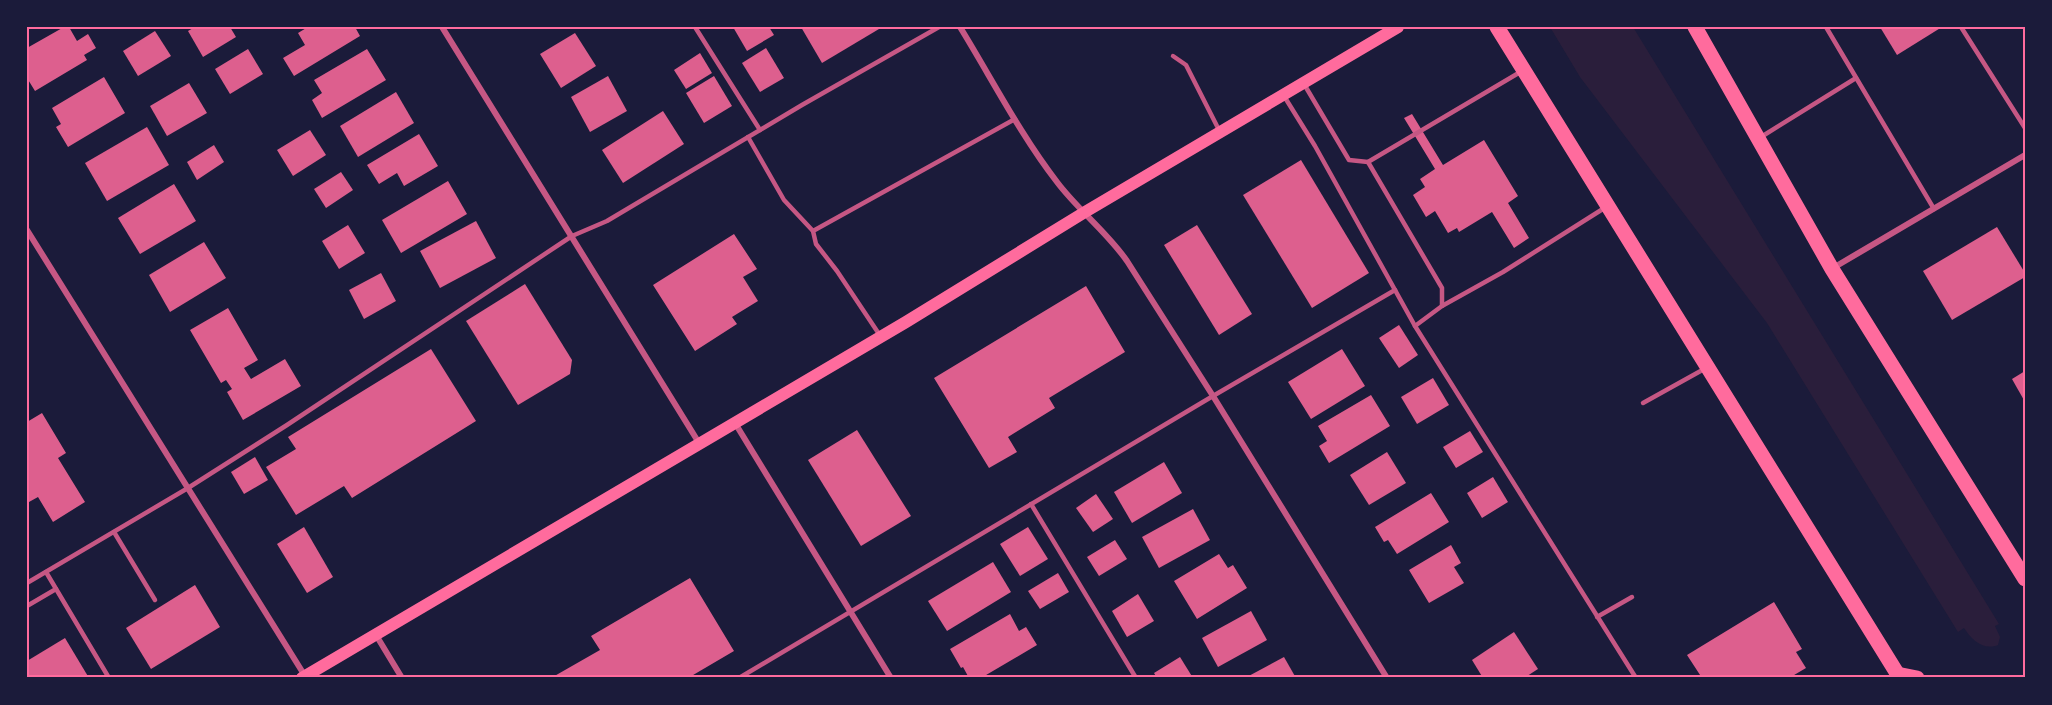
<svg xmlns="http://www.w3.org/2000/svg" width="2052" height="705" viewBox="0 0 2052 705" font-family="'Exo 2',sans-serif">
	<rect width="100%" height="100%" fill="#1b1b3a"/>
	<path fill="#2a1e3b" d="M1550 27H1633L1999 624 1995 626 2000 637 1998 645C1983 651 1971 639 1964 628L1958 632 1767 323 1580 77Z"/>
	<g fill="#dd5f8e">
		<polygon points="64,27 69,27 77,41 88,34 96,48 84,55 87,60 35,91 27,78 27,60 29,59 27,48"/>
		<polygon points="195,27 230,27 236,37 203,57 188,31"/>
		<polygon points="308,27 355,27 360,36 294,76 283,58 305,45 298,33"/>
		<polygon points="733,27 769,27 774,35 747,51"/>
		<polygon points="801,27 877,27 879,29 822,63"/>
		<polygon points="1880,27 1942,27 1897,55"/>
		<polygon points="155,31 171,56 138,76 123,51"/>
		<polygon points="575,33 596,66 561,88 540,54"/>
		<polygon points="766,48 784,78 760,92 742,63"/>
		<polygon points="248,49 263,74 230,94 215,69"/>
		<polygon points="367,49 386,80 322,118 312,100 322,93 314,80"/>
		<polygon points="700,53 712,73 686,89 674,70"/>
		<polygon points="608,76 627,111 590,132 571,97"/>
		<polygon points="714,76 732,106 704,123 686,93"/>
		<polygon points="104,77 125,113 68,147 56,127 61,124 52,108"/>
		<polygon points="189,83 207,113 167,136 150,106"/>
		<polygon points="396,92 414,123 358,157 340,126"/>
		<polygon points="663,111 684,144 623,183 602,150"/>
		<polygon points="1412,114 1443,165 1484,140 1518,196 1508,203 1529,238 1514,248 1492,212 1459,232 1457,228 1448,233 1435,211 1426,217 1413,195 1425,187 1420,179 1435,169 1404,118"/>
		<polygon points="147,127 169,165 107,201 85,163"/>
		<polygon points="310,130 326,155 293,176 277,150"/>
		<polygon points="419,134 438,166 404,186 397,173 379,184 367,165"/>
		<polygon points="214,145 224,162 197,180 187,162"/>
		<polygon points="1301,160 1369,273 1312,308 1243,195"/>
		<polygon points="341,172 353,190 326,208 314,189"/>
		<polygon points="448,181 467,214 401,253 382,220"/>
		<polygon points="174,184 196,221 140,254 118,218"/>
		<polygon points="476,221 496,258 440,288 420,251"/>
		<polygon points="348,225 365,253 339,269 322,241"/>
		<polygon points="1197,225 1252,314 1219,335 1164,245"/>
		<polygon points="1997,227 2025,273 2025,277 1952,320 1923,271"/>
		<polygon points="734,234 757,269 743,277 758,301 732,317 737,324 695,351 653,285"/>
		<polygon points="204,242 226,278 170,312 149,275"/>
		<polygon points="381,273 396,301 364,319 349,290"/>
		<polygon points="525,284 572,360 570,374 518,405 466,321"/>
		<polygon points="1086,286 1125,352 1049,398 1055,408 1008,437 1017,452 989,468 934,378"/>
		<polygon points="228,308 258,360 244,368 251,379 285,359 301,386 243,420 227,392 232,389 226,380 221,383 190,330"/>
		<polygon points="1399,325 1418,355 1399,368 1379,338"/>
		<polygon points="431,349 476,421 352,498 344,486 296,515 266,467 296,449 288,437"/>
		<polygon points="1342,349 1365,386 1311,419 1288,382"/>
		<polygon points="2025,371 2025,402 2012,379"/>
		<polygon points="1433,378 1449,405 1417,424 1401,397"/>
		<polygon points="1371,395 1390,426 1329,463 1319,446 1327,441 1318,426"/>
		<polygon points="42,413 66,453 58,458 85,502 53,522 38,497 29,502 27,499 27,422"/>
		<polygon points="857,430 911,516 861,546 808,460"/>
		<polygon points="1470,431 1483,452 1456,468 1443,447"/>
		<polygon points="1387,452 1406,483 1369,505 1350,475"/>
		<polygon points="255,457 268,480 244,494 231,472"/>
		<polygon points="1164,462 1182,493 1132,523 1114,492"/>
		<polygon points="1493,477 1508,502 1482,518 1467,493"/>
		<polygon points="1431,493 1449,522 1397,554 1388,540 1384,542 1375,527"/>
		<polygon points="1096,494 1113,519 1093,532 1076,508"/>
		<polygon points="1193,509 1210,540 1159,568 1142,537"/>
		<polygon points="304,527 333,577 307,593 277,544"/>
		<polygon points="1028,527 1048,559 1020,576 1000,544"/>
		<polygon points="1115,540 1127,559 1099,576 1087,557"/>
		<polygon points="1451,545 1461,563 1454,567 1464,583 1429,603 1409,570"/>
		<polygon points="1219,554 1228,568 1233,565 1247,588 1197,619 1174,581"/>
		<polygon points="993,562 1011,592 947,631 928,601"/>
		<polygon points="1058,573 1069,592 1040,609 1028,591"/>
		<polygon points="690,578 734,651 688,678 551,678 600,650 591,636"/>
		<polygon points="195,585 220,627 151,669 126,628"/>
		<polygon points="1138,594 1154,621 1127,637 1112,611"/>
		<polygon points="1774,602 1802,649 1796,652 1806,668 1789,678 1702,678 1687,655"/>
		<polygon points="1251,611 1267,640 1218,667 1202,638"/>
		<polygon points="1010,614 1019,631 1026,627 1037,645 981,678 969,678 963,667 961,668 950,649"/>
		<polygon points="1514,632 1538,669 1524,678 1483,678 1472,660"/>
		<polygon points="65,638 89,678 27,678 27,661"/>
		<polygon points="1180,657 1193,678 1157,678 1154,673"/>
		<polygon points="1284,657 1296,678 1245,678"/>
	</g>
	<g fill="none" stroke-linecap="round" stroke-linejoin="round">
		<g stroke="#c65784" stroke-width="4.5">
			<polyline points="695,27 760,130"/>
			<polyline points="1826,27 1934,209"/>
			<polyline points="1961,27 2025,128"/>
			<polyline points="1173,56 1186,65 1219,130"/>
			<polyline points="1304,84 1349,160 1368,162"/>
			<polyline points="1284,96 1315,146 1415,326 1636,678"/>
			<polyline points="748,137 784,200 813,231"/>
			<polyline points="1761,137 1856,78"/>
			<polyline points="1442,306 1442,288 1368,162 1522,71"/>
			<polyline points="1415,326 1442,306 1503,272 1606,207"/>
			<polyline points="881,337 837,271 816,244 813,231 1015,119"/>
			<polyline points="1643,403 1706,368"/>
			<polyline points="1031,504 1136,678"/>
			<polyline points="114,532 155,600"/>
			<polyline points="46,572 109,678"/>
			<polyline points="27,583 188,488 287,425 572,236 607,221 802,105 939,27"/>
			<polyline points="27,606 56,589"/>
			<polyline points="1597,617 1632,597"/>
			<polyline points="739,678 1213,396 1395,290"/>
		</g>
		<g stroke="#c65784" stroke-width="6">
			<polyline points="442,27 699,443"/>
			<path d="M960 27C992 79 1020 134 1057 182 1078 210 1107 232 1127 261L1213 396 1387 678"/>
			<polyline points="27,230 305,676"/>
			<polyline points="1833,268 2025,155"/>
			<polyline points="735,423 891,678"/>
			<polyline points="376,635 402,678"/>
		</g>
		<polyline stroke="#ff6b9d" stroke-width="12" points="302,678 906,322 1085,212 1398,27"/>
		<g stroke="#ff6b9d" stroke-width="15">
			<polyline points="1497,27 1900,678"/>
			<polyline points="1695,27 1832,269 2025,579"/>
			<polyline points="1897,674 1917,678"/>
		</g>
	</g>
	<rect width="2052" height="705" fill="none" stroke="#1b1b3a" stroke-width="57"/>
	<rect x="28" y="28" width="1996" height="648" fill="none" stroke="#ff6b9d" stroke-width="2"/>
</svg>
